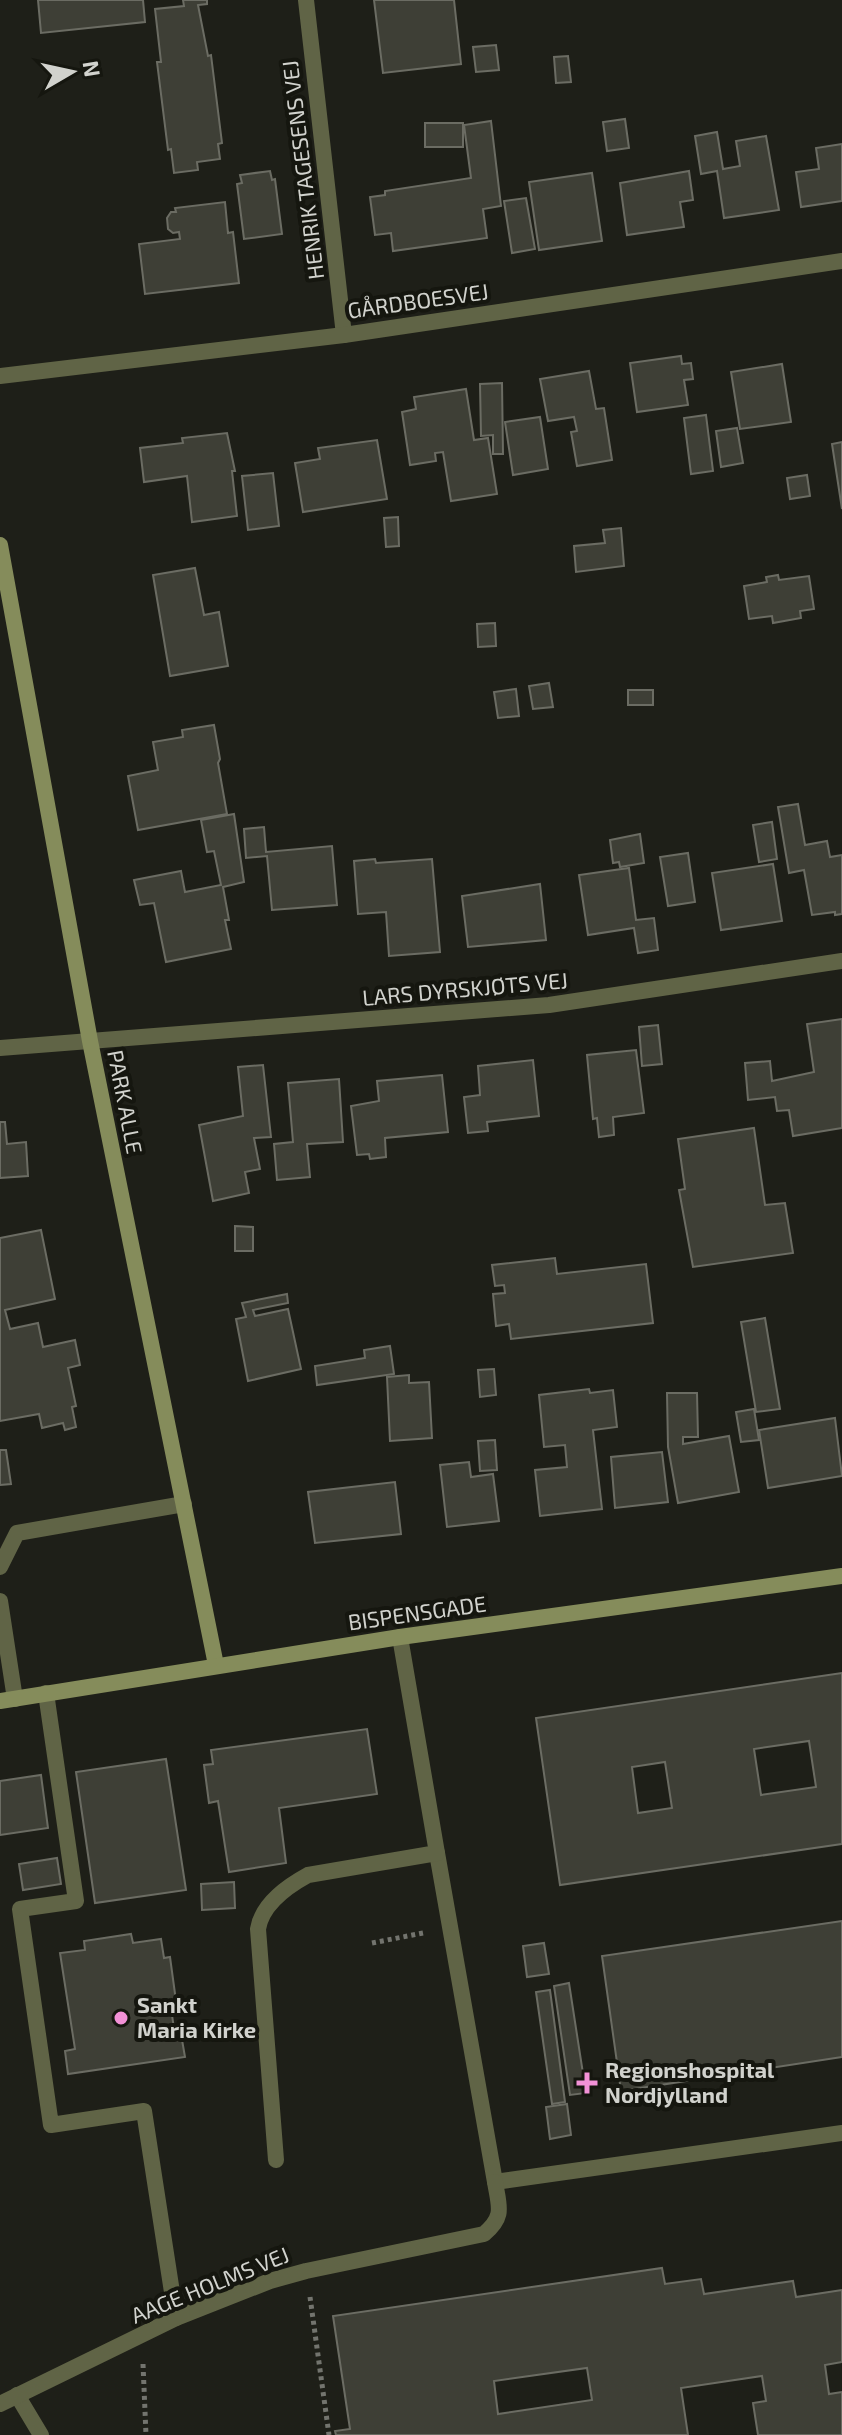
<svg xmlns="http://www.w3.org/2000/svg" width="842" height="2435" viewBox="0 0 842 2435" font-family="'Exo 2',sans-serif">
	<rect width="100%" height="100%" fill="#1e1f18"/>
	<g fill="#3e3f36" stroke="#6b6c63" stroke-width="2" fill-rule="evenodd">
		<polygon points="38,0 143,0 145,22 41,33"/>
		<polygon points="183,0 207,0 207,4 198,5 208,56 211,55 222,143 218,144 220,159 197,162 198,170 174,173 171,149 168,150 157,62 161,62 155,9 184,6"/>
		<polygon points="374,0 454,0 461,64 383,73"/>
		<polygon points="496,45 499,70 476,72 473,47"/>
		<polygon points="568,56 571,82 556,83 554,57"/>
		<polygon points="625,119 629,148 607,151 603,122"/>
		<polygon points="491,121 501,206 483,209 487,238 393,251 391,233 375,235 370,197 385,195 385,191 471,178 464,125"/>
		<rect x="425" y="123" width="38" height="24"/>
		<polygon points="717,132 723,169 740,166 736,141 766,136 779,210 724,218 717,171 701,174 695,136"/>
		<polygon points="842,144 842,201 801,207 796,172 819,169 816,148"/>
		<polygon points="270,171 272,180 275,179 282,234 244,239 237,184 242,183 240,175"/>
		<polygon points="689,171 693,200 680,202 684,227 627,235 620,183"/>
		<polygon points="592,173 602,241 539,250 529,182"/>
		<polygon points="526,198 535,249 512,253 504,201"/>
		<polygon points="225,202 228,233 233,232 239,283 145,294 139,244 180,239 179,232 173,233 168,229 167,218 171,212 176,212 175,208"/>
		<polygon points="681,356 682,364 691,363 693,379 684,380 688,405 637,412 630,363"/>
		<polygon points="782,364 791,422 740,429 731,372"/>
		<polygon points="589,371 596,409 604,408 612,460 577,466 571,432 577,431 574,417 548,421 540,379"/>
		<polygon points="502,383 503,454 493,454 493,435 481,436 480,384"/>
		<polygon points="466,389 474,440 488,438 497,494 451,501 443,452 435,453 436,461 410,465 402,412 416,409 414,397"/>
		<polygon points="706,415 713,471 691,474 684,418"/>
		<polygon points="540,417 548,469 513,475 505,422"/>
		<polygon points="737,428 743,463 721,467 716,431"/>
		<polygon points="227,433 235,471 232,471 237,516 192,522 187,476 144,482 140,448 183,443 182,438"/>
		<polygon points="377,440 387,499 303,512 295,463 320,459 318,448"/>
		<polygon points="842,442 842,509 832,444"/>
		<polygon points="273,473 279,526 248,530 242,476"/>
		<polygon points="807,475 810,496 790,499 787,478"/>
		<polygon points="398,517 399,546 386,547 384,518"/>
		<polygon points="621,528 624,566 576,572 574,546 605,543 603,530"/>
		<polygon points="195,568 204,615 219,612 228,666 170,676 153,575"/>
		<polygon points="778,575 779,580 809,576 814,609 800,611 801,618 773,623 772,616 749,619 744,586 767,582 766,577"/>
		<polygon points="495,623 496,646 478,647 477,624"/>
		<polygon points="549,683 553,707 533,709 529,686"/>
		<polygon points="516,689 519,716 498,718 494,692"/>
		<rect x="628" y="690" width="25" height="15"/>
		<polygon points="214,725 220,759 218,763 227,814 138,830 128,776 158,770 153,742 183,737 182,730"/>
		<polygon points="798,804 805,845 827,841 830,857 842,855 842,914 835,915 835,912 812,915 804,870 789,873 778,807"/>
		<polygon points="234,814 244,882 223,887 229,920 225,920 231,949 166,962 154,903 140,905 134,880 181,871 185,892 221,885 214,851 207,852 201,820"/>
		<polygon points="772,822 777,859 759,862 753,825"/>
		<polygon points="264,827 266,852 332,846 337,905 272,910 267,856 246,858 244,829"/>
		<polygon points="640,834 644,863 620,867 619,862 613,863 610,840"/>
		<polygon points="688,853 695,902 668,906 660,857"/>
		<polygon points="375,859 376,863 432,859 440,952 389,956 386,912 358,914 354,861"/>
		<polygon points="773,864 782,921 721,930 712,873"/>
		<polygon points="629,868 636,920 654,918 658,950 638,953 634,928 588,935 579,875"/>
		<polygon points="540,884 546,940 468,947 462,896"/>
		<polygon points="842,1019 842,1128 793,1136 789,1110 777,1111 775,1097 748,1100 745,1063 770,1061 772,1081 814,1072 807,1024"/>
		<polygon points="658,1025 662,1064 642,1066 639,1027"/>
		<polygon points="636,1050 644,1113 613,1117 614,1135 599,1137 597,1118 593,1119 587,1055"/>
		<polygon points="533,1060 539,1116 487,1122 488,1131 468,1133 464,1097 480,1095 478,1066"/>
		<polygon points="263,1065 271,1137 254,1138 260,1169 245,1172 249,1193 213,1201 199,1125 243,1116 238,1067"/>
		<polygon points="442,1075 448,1132 385,1138 386,1157 370,1159 369,1154 357,1155 351,1106 379,1101 377,1081"/>
		<polygon points="339,1079 343,1142 307,1144 310,1177 277,1180 274,1144 293,1142 288,1083"/>
		<polygon points="0,1122 5,1122 7,1144 26,1142 28,1176 0,1178"/>
		<polygon points="754,1128 765,1205 785,1203 793,1253 693,1267 679,1190 685,1189 678,1139"/>
		<polygon points="235,1226 253,1227 253,1251 235,1251"/>
		<polygon points="41,1230 55,1299 5,1310 10,1329 38,1323 43,1347 75,1340 80,1365 68,1368 76,1406 72,1407 76,1427 65,1430 63,1423 42,1428 39,1414 0,1421 0,1238"/>
		<polygon points="555,1258 557,1274 646,1264 653,1323 511,1339 509,1324 496,1326 493,1294 505,1293 504,1285 495,1286 492,1265"/>
		<polygon points="287,1294 288,1303 253,1310 255,1316 288,1309 301,1369 248,1381 236,1319 246,1317 242,1303"/>
		<polygon points="765,1318 780,1409 756,1412 741,1322"/>
		<polygon points="390,1346 394,1374 317,1385 315,1366 365,1358 364,1350"/>
		<polygon points="494,1369 496,1395 480,1397 478,1370"/>
		<polygon points="409,1375 409,1383 429,1382 432,1438 390,1441 387,1377"/>
		<polygon points="589,1389 590,1393 613,1390 617,1427 593,1430 602,1509 540,1516 535,1470 567,1467 565,1445 544,1447 539,1395"/>
		<polygon points="667,1393 697,1393 698,1437 683,1437 683,1444 729,1436 739,1492 678,1503 668,1447"/>
		<polygon points="754,1409 759,1440 741,1442 736,1412"/>
		<polygon points="835,1418 842,1476 768,1488 759,1430"/>
		<polygon points="495,1440 497,1470 480,1471 478,1441"/>
		<polygon points="0,1450 6,1450 11,1484 0,1485"/>
		<polygon points="662,1452 668,1502 615,1508 611,1457"/>
		<polygon points="469,1462 471,1477 493,1474 499,1521 447,1527 440,1465"/>
		<polygon points="395,1482 401,1534 315,1543 308,1492"/>
		<path d="M842 1673V1844L560 1885 536 1718ZM809 1741 816 1787 761 1795 754 1749ZM665 1762 672 1808 638 1813 632 1767Z"/>
		<polygon points="367,1729 377,1794 279,1808 286,1863 229,1872 218,1801 209,1803 204,1765 213,1764 211,1750"/>
		<polygon points="166,1759 186,1890 95,1903 76,1772"/>
		<polygon points="41,1775 48,1828 0,1835 0,1781"/>
		<polygon points="57,1858 61,1884 23,1890 19,1864"/>
		<polygon points="234,1882 235,1908 202,1910 201,1884"/>
		<polygon points="842,1921 842,2057 621,2091 602,1956"/>
		<polygon points="131,1934 133,1943 161,1939 164,1958 170,1957 176,2001 170,2002 175,2035 181,2034 185,2057 68,2074 65,2051 75,2049 60,1953 85,1950 84,1941"/>
		<polygon points="544,1943 549,1974 527,1977 523,1946"/>
		<polygon points="569,1983 586,2093 570,2095 554,1986"/>
		<polygon points="550,1990 565,2102 552,2104 536,1992"/>
		<polygon points="567,2104 571,2135 550,2139 546,2107"/>
		<path d="M662 2268 665 2284 701 2279 704 2294 793 2281 796 2297 842 2290V2362L825 2365 829 2394 842 2392V2435H758L753 2403 766 2401 762 2376 681 2388 688 2435H336L335 2431 350 2429 333 2316ZM587 2368 592 2400 498 2414 494 2381Z"/>
	</g>
	<g fill="none" stroke-linecap="round" stroke-linejoin="round">
		<g stroke="#73746e" stroke-width="5" stroke-dasharray="4 4" stroke-linecap="butt">
			<polyline points="372,1943 423,1933"/>
			<polyline points="310,2297 329,2435"/>
			<polyline points="143,2364 146,2435"/>
		</g>
		<g stroke="#606446" stroke-width="16">
			<polyline points="0,1567 17,1533 184,1504"/>
			<polyline points="0,1601 15,1699"/>
			<polyline points="46,1693 76,1901 20,1909 51,2125 144,2111 176,2318"/>
			<polyline points="437,1853 495,2182 842,2133"/>
			<path d="M276 2160 258 1929C262 1904 286 1887 308 1875L437 1853 400 1637"/>
			<polyline points="17,2395 41,2435"/>
		</g>
		<g stroke="#606446" stroke-width="16">
			<polyline points="306,0 344,335"/>
			<polyline points="0,376 344,335 842,261"/>
			<polyline points="0,1048 549,1005 842,961"/>
			<path d="M0 2404 176 2318 270 2281 306 2271 484 2234C505 2216 499 2207 495 2182"/>
		</g>
		<g stroke="#858c5b" stroke-width="16">
			<polyline points="0,545 90,1041 216,1665"/>
			<polyline points="0,1701 400,1637 842,1576"/>
		</g>
	</g>
	<g fill="#f291d6" stroke="#15160f" stroke-width="3">
		<circle cx="121" cy="2018" r="8"/>
		<path d="M583 2071h8v8h8v8h-8v8h-8v-8h-8v-8h8z"/>
	</g>
	<g text-anchor="middle" stroke-width="8" stroke-linejoin="round" paint-order="stroke">
		<g font-size="22" fill="#d1d2cd" stroke="#15160f">
			<text transform="translate(303 170) rotate(-97)" y="8">HENRIK TAGESENS VEJ</text>
			<text transform="translate(418 301) rotate(-8)" y="8">GÅRDBOESVEJ</text>
			<text transform="translate(465 989) rotate(-5)" y="8">LARS DYRSKJØTS VEJ</text>
			<text transform="translate(125 1102) rotate(79)" y="8">PARK ALLE</text>
			<text transform="translate(417 1613) rotate(-8)" y="8">BISPENSGADE</text>
			<text transform="translate(210 2285) rotate(-22)" y="8">AAGE HOLMS VEJ</text>
		</g>
		<g font-size="22" font-weight="bold" fill="#d1d2cd" stroke="#15160f" text-anchor="start">
			<text x="137" y="2013">Sankt<tspan x="137" dy="25">Maria Kirke</tspan></text>
			<text x="605" y="2078">Regionshospital<tspan x="605" dy="25">Nordjylland</tspan></text>
		</g>
	</g>
	<g transform="translate(72 72) rotate(81)" stroke="#15160f" stroke-width="6" paint-order="stroke">
	<path d="M0-6L14 30L0 20L-14 30Z" fill="#d1d2cd"/>
	<text y="-12" font-size="22" font-weight="bold" text-anchor="middle" fill="#d1d2cd">N</text>
	</g>
</svg>
